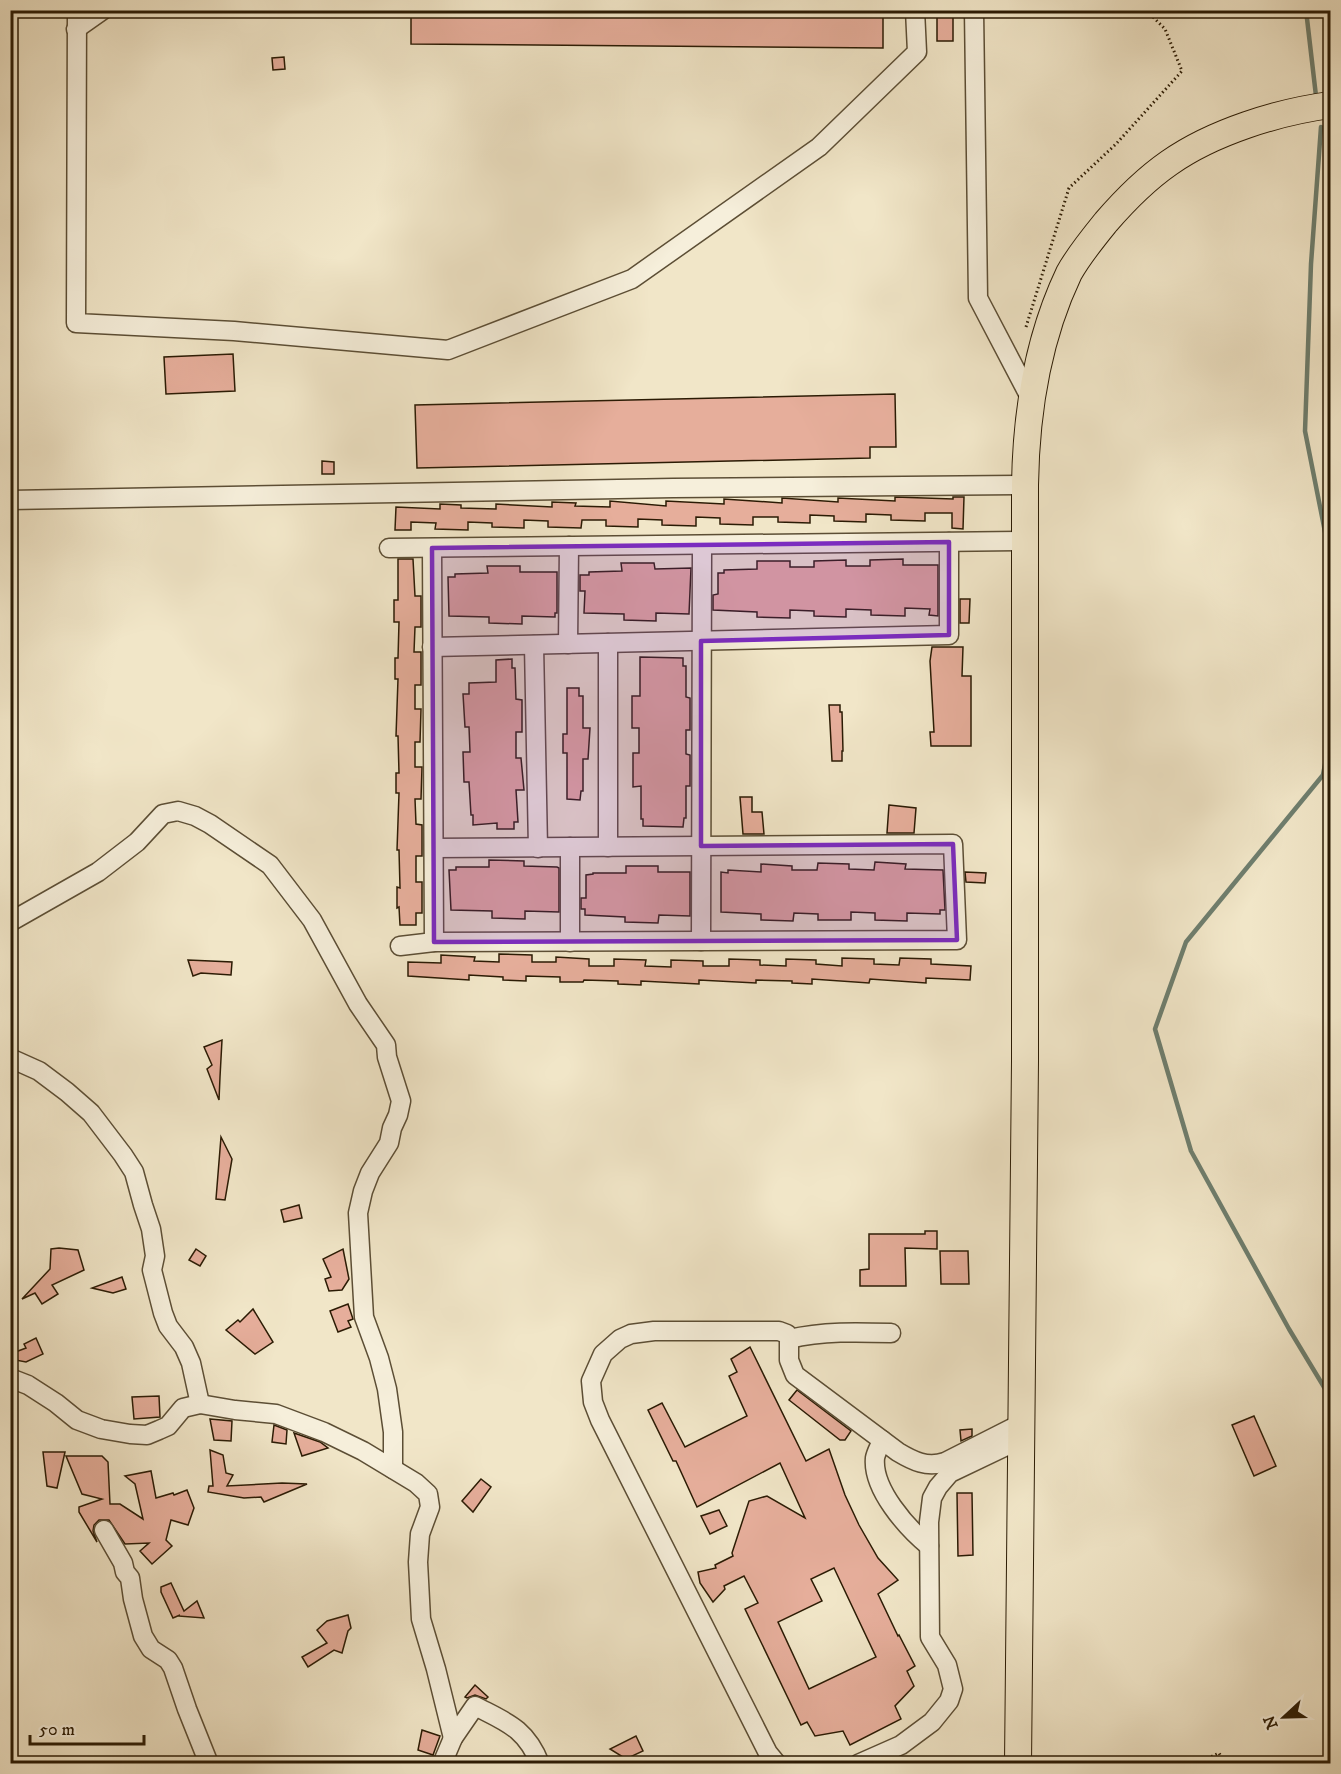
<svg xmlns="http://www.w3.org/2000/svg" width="1341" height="1774" viewBox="0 0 1341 1774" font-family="'IM FELL DW Pica',serif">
	<rect width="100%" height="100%" fill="#f1e6c8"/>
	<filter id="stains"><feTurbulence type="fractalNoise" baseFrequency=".00333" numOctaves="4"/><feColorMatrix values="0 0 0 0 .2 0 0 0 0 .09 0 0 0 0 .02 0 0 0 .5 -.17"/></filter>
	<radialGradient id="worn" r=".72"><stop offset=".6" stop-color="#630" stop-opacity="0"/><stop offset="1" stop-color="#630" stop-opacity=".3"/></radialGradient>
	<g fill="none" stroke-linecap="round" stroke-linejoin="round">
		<g stroke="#6e7e6e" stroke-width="4.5">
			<polyline points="1306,10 1316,96"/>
			<polyline points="1321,127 1311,264 1305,431 1330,557"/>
			<polyline points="1330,738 1323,775 1186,942 1155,1029 1191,1151 1289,1329 1330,1397"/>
		</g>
	</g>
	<g fill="#e6ae9b" stroke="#2b1b04" stroke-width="1.5" fill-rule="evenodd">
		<polygon points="411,10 883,10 883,48 411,44"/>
		<rect x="937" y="10" width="16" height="31"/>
		<polygon points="284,57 285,69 273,70 272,58"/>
		<polygon points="233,354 235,391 166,394 164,357"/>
		<polygon points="895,394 896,447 870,447 870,458 417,468 415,405"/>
		<polygon points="322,461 334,462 334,474 322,474"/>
		<polygon points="895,497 953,499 953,497 964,497 963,529 952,528 952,513 925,513 925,521 891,520 891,515 866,514 866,522 834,521 834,516 810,515 810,523 778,522 778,517 753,517 753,525 720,524 720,518 696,517 696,526 662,525 662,520 638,519 638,527 606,526 606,520 582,520 581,528 548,527 548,521 524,520 524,528 492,527 492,523 468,522 468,530 435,529 436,523 411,522 411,530 395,530 396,507 440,509 440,504 461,505 461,508 496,509 496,504 552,507 552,502 576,503 575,506 610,507 610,501 666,506 666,501 724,504 724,499 782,503 782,498 838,502 838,498 895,501"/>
		<polygon points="398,559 413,559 415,596 421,596 421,627 415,627 414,652 421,652 421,685 415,685 415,709 421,709 420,742 415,742 415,767 422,767 421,799 415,799 416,824 422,825 422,856 416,856 416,882 422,882 422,913 416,913 416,925 400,925 399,907 397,908 397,887 400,888 399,850 397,850 399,793 396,793 396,773 399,773 398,736 396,736 398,679 395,679 395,658 398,658 399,622 394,622 394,600 398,600"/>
		<polygon points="903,559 903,565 938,565 938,616 929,615 930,609 905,608 905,616 871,615 871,610 846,609 846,617 814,616 814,611 790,610 790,618 757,617 757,612 713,610 713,595 718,594 718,573 724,573 724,570 757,569 757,561 790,561 790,567 814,567 814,561 846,560 846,566 870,566 870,560"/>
		<polygon points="621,563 654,563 655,569 691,568 689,614 656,613 656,621 624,620 624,614 584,613 585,591 580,591 580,575 589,575 589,572 622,571"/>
		<polygon points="487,566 520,566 520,572 557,572 557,613 555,613 555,617 522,616 522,624 489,623 489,617 449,616 448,577 455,577 455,574 488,573"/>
		<polygon points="960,599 970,599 969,623 960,623"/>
		<polygon points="932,647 963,647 962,676 971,676 971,746 931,746 930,732 934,732 930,661"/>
		<polygon points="640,657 683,658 683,666 686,666 686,697 690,698 690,730 686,730 686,754 690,755 690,786 686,786 686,818 684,818 683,827 643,826 643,819 641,819 641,786 633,787 633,753 639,753 639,728 632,728 632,696 640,696"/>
		<polygon points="512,659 512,668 515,668 516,699 522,700 522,732 516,732 516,758 521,758 524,790 516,790 518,822 514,822 514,829 497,829 497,823 473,825 473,815 471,815 469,782 464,782 463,752 470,752 469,727 465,727 463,694 469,694 469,683 496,682 496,660"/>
		<polygon points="567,688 579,688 579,696 583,696 583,728 590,728 588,759 583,759 583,791 581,791 580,800 567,799 567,753 563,753 563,734 567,734"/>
		<polygon points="829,705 840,705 840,712 842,712 843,751 842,751 842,761 832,761"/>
		<polygon points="740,797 752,797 752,812 762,812 764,834 743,834"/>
		<polygon points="889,805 916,808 914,833 887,833"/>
		<polygon points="489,860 524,861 524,866 557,867 559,868 559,912 525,911 525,919 492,918 492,911 451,910 449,870 456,870 456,867 489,867"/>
		<polygon points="875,862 906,864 905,869 943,870 945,910 940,910 940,914 907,913 907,921 875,920 875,913 851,912 851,920 818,920 818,914 794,913 793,921 761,920 761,914 721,912 721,872 728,873 728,870 761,872 761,864 792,866 792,870 817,870 818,863 849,864 849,869 874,870"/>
		<polygon points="626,866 658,866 658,872 690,872 690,916 659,915 658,923 625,922 625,917 585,915 585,909 581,909 581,898 586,898 586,875 593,874 593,873 626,873"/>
		<polygon points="965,872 986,873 985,883 966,882"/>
		<polygon points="499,954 532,955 532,962 556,962 556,957 589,959 589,966 614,966 614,959 646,960 645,966 671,967 671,960 703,961 703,966 729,966 729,959 760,960 760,965 786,966 786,959 816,960 816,964 842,966 842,958 874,959 874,964 899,965 900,958 931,959 931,964 971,966 970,980 926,978 926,983 870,979 869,983 812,979 812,984 792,983 792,981 756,980 756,983 699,980 699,984 641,981 641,985 618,984 618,981 584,980 583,982 560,982 560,977 526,976 526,981 503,980 503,977 469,975 469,980 408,976 408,962 441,963 441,955 475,957 474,961 499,962"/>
		<polygon points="188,960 232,962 231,975 201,973 193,976"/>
		<polygon points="222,1040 220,1077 219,1100 207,1069 212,1065 204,1047"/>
		<polygon points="221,1137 232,1159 225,1200 216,1199"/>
		<polygon points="299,1205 302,1218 284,1222 281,1210"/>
		<polygon points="925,1231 937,1231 937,1249 905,1248 906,1286 860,1286 860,1270 869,1269 869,1234 925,1234"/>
		<polygon points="59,1248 78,1250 84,1270 52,1285 58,1294 42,1304 35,1293 22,1299 50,1269 51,1249"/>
		<polygon points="196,1249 206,1256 200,1266 189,1260"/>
		<polygon points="343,1249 349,1279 342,1290 329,1291 325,1279 331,1277 323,1259"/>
		<polygon points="940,1251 968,1251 969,1284 941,1284"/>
		<polygon points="122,1277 126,1289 113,1293 92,1288"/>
		<polygon points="348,1304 353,1319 348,1321 351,1327 338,1332 330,1311"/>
		<polygon points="253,1309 273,1342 255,1354 226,1330 238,1320 240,1322"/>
		<polygon points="36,1338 43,1354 26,1362 10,1359 10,1354 26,1348 24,1344"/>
		<path d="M750 1347 806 1461 829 1449 845 1495 859 1525 878 1558 898 1580 878 1594 898 1636 899 1635 915 1666 907 1671 914 1686 895 1706 901 1719 850 1745 843 1731 815 1736 807 1722 801 1725 745 1609 758 1603 744 1576 724 1586 725 1589 713 1602 700 1583 698 1572 716 1568 715 1565 733 1556 732 1553 749 1501 767 1496 805 1518 780 1463 697 1507 676 1461H673L648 1410 662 1403 685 1447 747 1416 729 1376 737 1372 731 1359ZM834 1568 876 1657 809 1689 778 1622 822 1601 811 1579Z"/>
		<polygon points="797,1390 851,1431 845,1440 840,1440 789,1400"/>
		<polygon points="159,1396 160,1417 134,1419 132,1397"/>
		<polygon points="1254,1416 1276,1466 1254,1476 1232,1425"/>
		<polygon points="210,1419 232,1421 231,1441 214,1440"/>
		<polygon points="274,1425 287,1430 286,1444 272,1442"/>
		<polygon points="972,1429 972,1436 961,1441 960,1430"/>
		<polygon points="294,1433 320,1442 328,1448 302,1456"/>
		<polygon points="210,1450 223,1455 226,1473 233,1475 227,1486 282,1483 307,1484 264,1502 261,1497 244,1498 208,1492 209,1486 213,1486"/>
		<polygon points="43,1452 65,1452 57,1488 47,1486"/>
		<polygon points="66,1456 102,1456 108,1462 110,1504 120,1504 143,1519 135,1484 125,1476 151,1471 156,1498 173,1493 174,1495 187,1490 194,1508 188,1525 171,1520 166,1540 172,1546 152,1564 140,1551 149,1543 125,1544 109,1520 99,1520 94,1525 93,1531 97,1542 79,1512 79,1507 102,1499 82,1494"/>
		<polygon points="481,1479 491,1487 473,1512 462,1501"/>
		<polygon points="957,1493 972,1493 973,1555 958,1556"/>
		<polygon points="719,1510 727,1526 710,1534 701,1516"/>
		<polygon points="171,1583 184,1611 197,1601 204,1618 178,1616 180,1615 173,1618 161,1592 161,1587"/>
		<polygon points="348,1615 351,1628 348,1631 342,1653 334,1650 308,1667 302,1657 327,1643 317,1630 327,1621"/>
		<polygon points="475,1685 488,1697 486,1699 475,1695 467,1698 465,1697"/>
		<polygon points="422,1730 440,1736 433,1755 418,1750"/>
		<polygon points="636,1736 643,1751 626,1759 610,1749"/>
	</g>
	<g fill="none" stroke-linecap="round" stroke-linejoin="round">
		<g stroke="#5c4e35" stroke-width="21">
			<g id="minor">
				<polyline points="77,10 76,323 234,331 448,350 632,279 819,147 917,52 915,10"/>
				<polyline points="974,10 978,298 1033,403"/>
				<polyline points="76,29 103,10"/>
				<polyline points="10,500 673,488 1025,485"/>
				<polyline points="389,548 1025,541"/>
				<polyline points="432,548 434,942"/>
				<polyline points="608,643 608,847"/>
				<polyline points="568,644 569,546"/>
				<polyline points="534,645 538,848"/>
				<polyline points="432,647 949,635 949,542"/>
				<polyline points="10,922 98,872 137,842 163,814 178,811 195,816 210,824 270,865 312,920 358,1004 386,1045 387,1057 401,1101 398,1115 392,1128 389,1143 370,1173 363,1191 358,1213 364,1317 379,1358 387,1389 393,1432 393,1469"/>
				<polyline points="701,941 702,545"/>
				<polyline points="570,942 570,847"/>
				<polyline points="400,946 434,942 957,940 953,844 434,848"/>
				<polyline points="10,1058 39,1071 67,1092 91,1113 123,1155 134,1172 143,1205 151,1229 155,1256 152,1270 163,1313 168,1326 184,1347 191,1363 200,1404"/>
				<path d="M789 1339C823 1331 857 1332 891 1333"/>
				<polyline points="10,1378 28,1385 56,1403 77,1420 101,1429 130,1434 147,1435 159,1430 168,1426 183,1408 200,1404 235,1410 276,1414 324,1432 363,1451 416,1483 428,1494 430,1507 420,1534 418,1562 421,1619 436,1669 453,1738"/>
				<path d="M882 1440C880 1446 876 1452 875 1458 872 1489 907 1528 929 1546"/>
				<polyline points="104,1530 123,1563 125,1572 130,1578 133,1599 143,1636 151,1649 168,1660 173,1668 187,1709 209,1764"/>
				<path d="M442 1764 453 1738 475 1706C506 1722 526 1728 540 1764"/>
				<path d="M777 1764 768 1753 600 1420 593 1402 591 1381 603 1354 620 1339 631 1334 654 1331H779L787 1334 789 1339V1360L795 1375 898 1452C913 1461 927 1468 945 1462L1022 1423"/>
				<polyline points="858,1764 901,1745 932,1722 949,1701 953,1689 947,1665 930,1637 929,1522 932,1498 938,1487 950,1473 1021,1439"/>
			</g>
		</g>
		<g stroke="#2b1b04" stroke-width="28">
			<path id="highway" d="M1018 1764 1025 1061V485C1026 414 1038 338 1069 273 1079 255 1093 238 1106 222 1125 200 1146 179 1169 163 1213 132 1278 112 1330 105"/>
		</g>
		<g stroke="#2b1b04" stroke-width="3" stroke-dasharray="1.5 3" stroke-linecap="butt">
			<polyline points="1026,327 1069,188 1116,144 1182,71 1165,29 1146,10"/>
			<polyline points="1195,1764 1219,1753 1225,1764"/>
		</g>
		<use href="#minor" stroke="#f6efdb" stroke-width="18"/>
		<use href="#highway" stroke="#f1e6c8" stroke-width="26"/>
	</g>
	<path fill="#7b2cbf" fill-opacity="0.2" stroke="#7b2cbf" stroke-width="4.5" stroke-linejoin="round" d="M949 542V635L701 641V846L953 844 957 940 434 942 432 548Z"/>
	<rect width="1341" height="1774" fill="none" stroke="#f1e6c8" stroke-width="36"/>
	<rect x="12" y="12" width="1317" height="1750" fill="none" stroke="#2b1b04" stroke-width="3"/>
	<rect x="18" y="18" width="1305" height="1738" fill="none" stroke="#2b1b04" stroke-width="1.5"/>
	<g transform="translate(1284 1717) rotate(248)" stroke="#f6efdb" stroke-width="4.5" paint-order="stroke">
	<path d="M0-4.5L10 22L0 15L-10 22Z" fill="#2b1b04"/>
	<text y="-9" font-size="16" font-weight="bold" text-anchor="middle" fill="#2b1b04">N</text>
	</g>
	<path d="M30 1735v9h114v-9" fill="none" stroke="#2b1b04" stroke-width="3"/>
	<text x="39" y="1735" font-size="18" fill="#2b1b04" stroke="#f6efdb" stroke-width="4.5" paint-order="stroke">50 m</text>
	<rect width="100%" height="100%" filter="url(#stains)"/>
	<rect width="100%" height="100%" fill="url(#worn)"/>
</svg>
